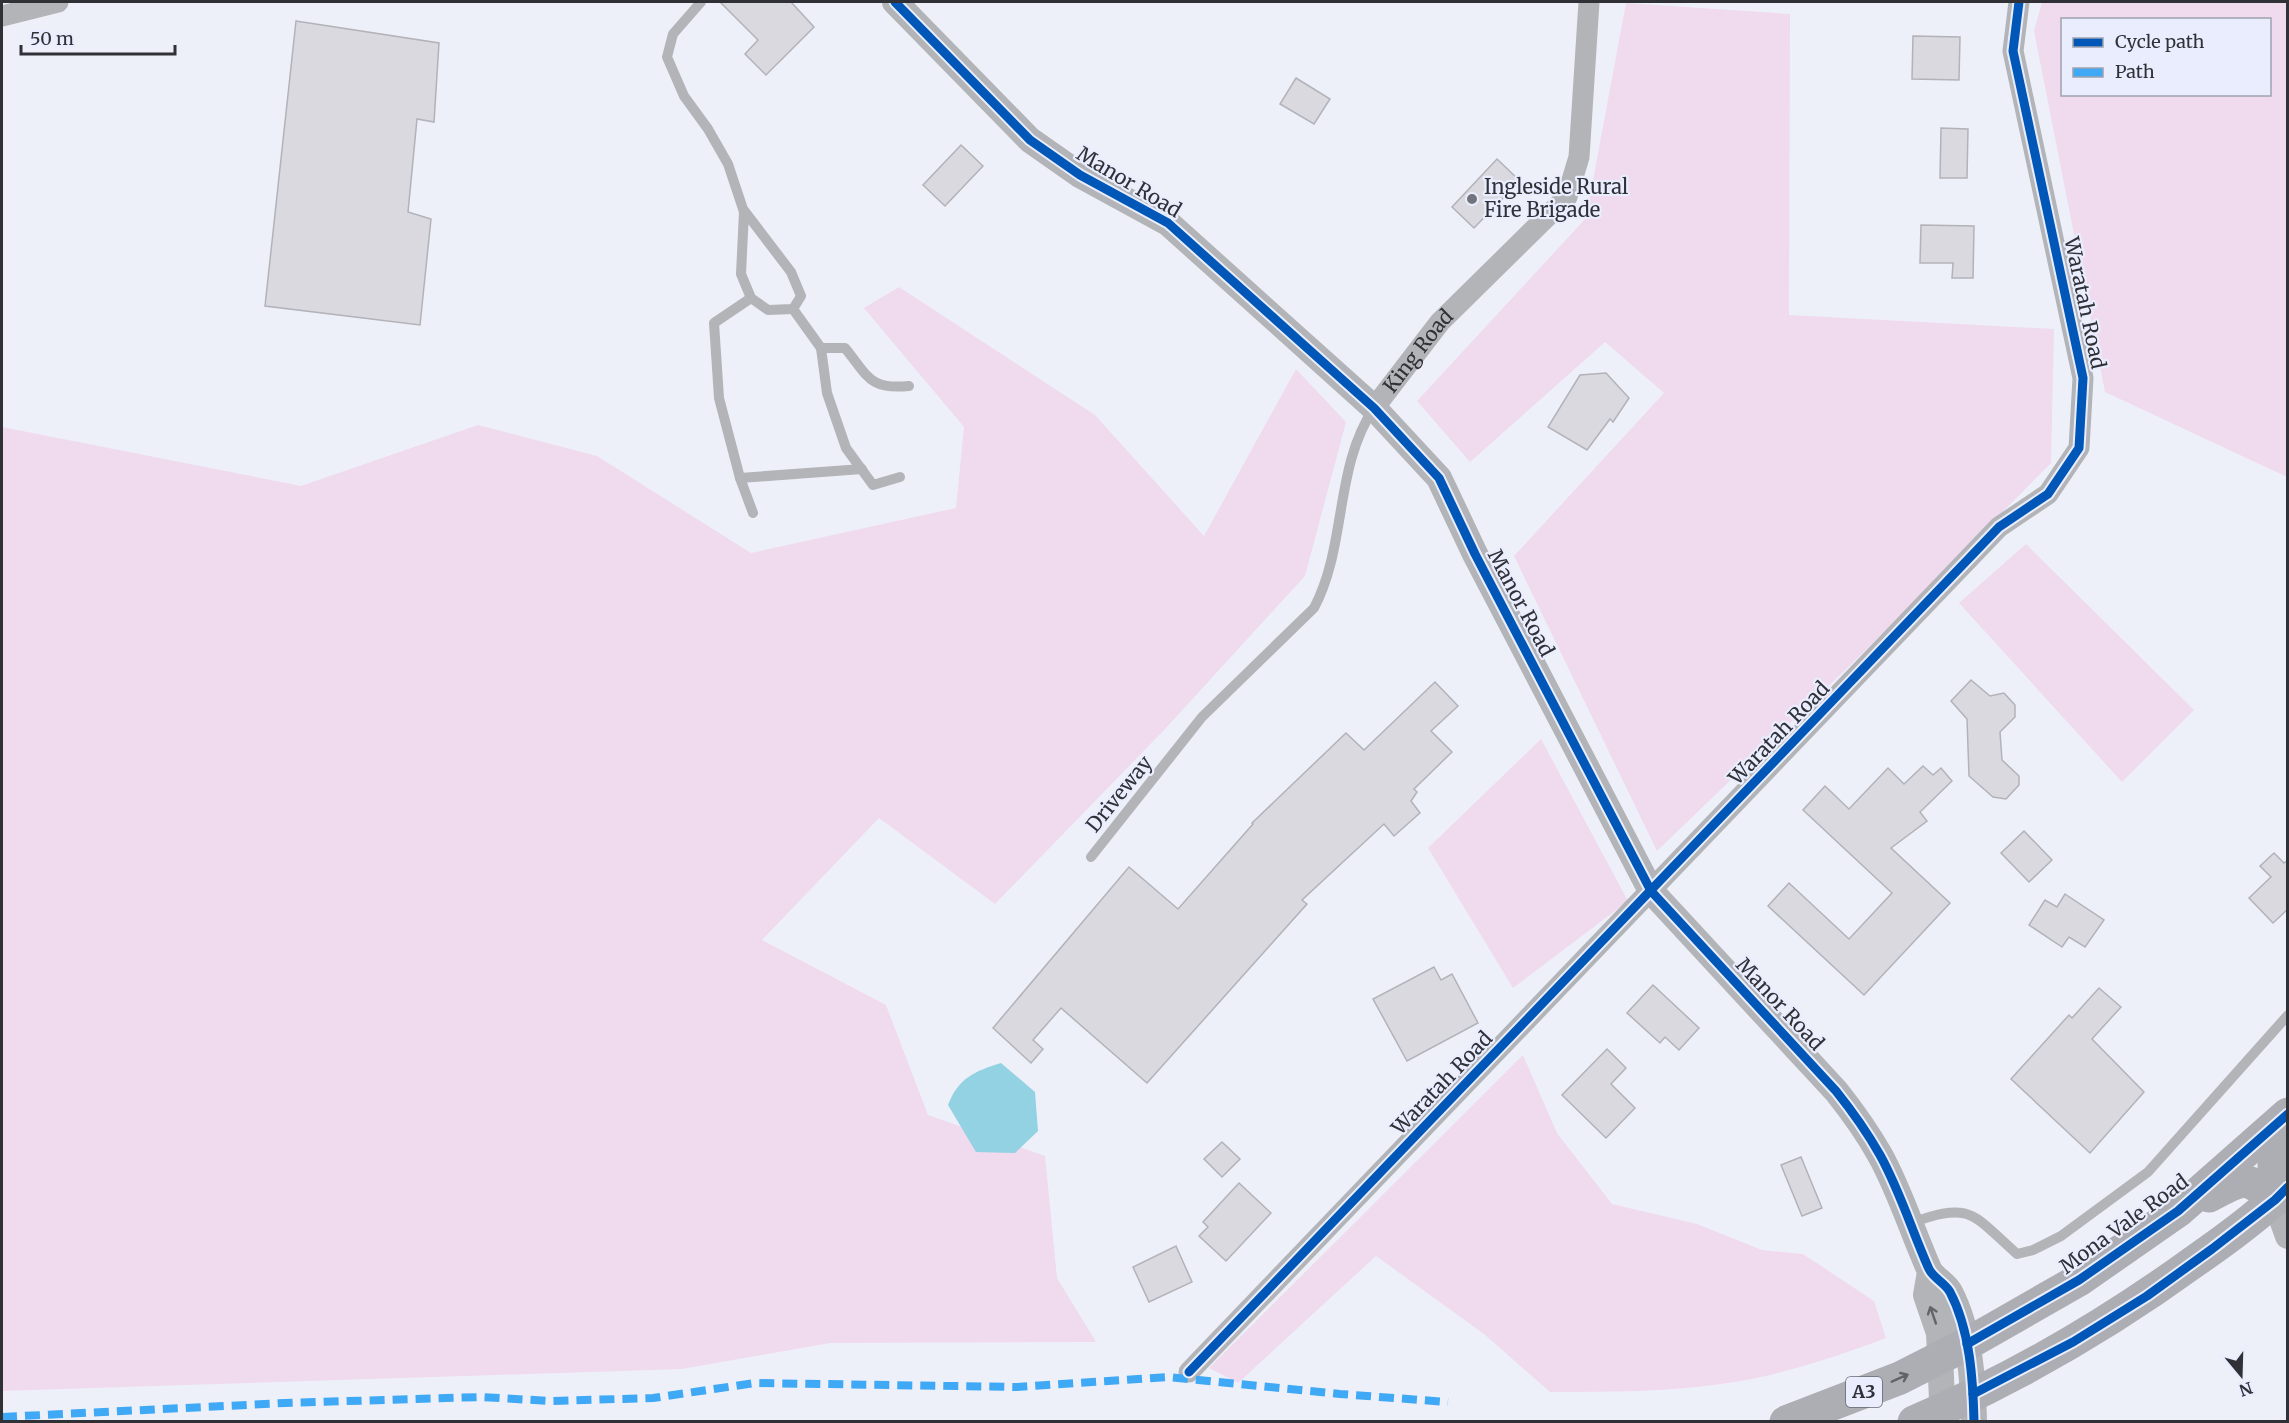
<svg xmlns="http://www.w3.org/2000/svg" width="2289" height="1423" viewBox="0 0 2289 1423" font-family="Merriweather,serif">
	<rect width="100%" height="100%" fill="#eef0f9"/>
	<g fill="#f0daee" fill-rule="evenodd">
		<path d="M2042 2H2287V477L2105 392 2034 31ZM2062 20H2270V94H2062Z"/>
		<polygon points="1626,3 1790,14 1789,315 2054,329 2051,463 1869,647 1657,851 1514,556 1664,393 1605,342 1470,462 1417,401 1586,218"/>
		<polygon points="899,287 1095,415 1204,536 1296,369 1346,422 1305,576 1166,728 995,904 879,818 762,940 886,1005 928,1115 1045,1156 1057,1278 1096,1342 830,1343 682,1369 2,1391 2,427 301,486 478,425 597,456 751,553 956,508 964,427 864,308"/>
		<polygon points="2026,544 2194,710 2122,782 1959,603"/>
		<polygon points="1541,739 1628,901 1513,988 1428,848"/>
		<path d="M1523 1055 1557 1133 1612 1204 1697 1224 1762 1250 1803 1254 1874 1301 1886 1338C1835 1357 1782 1375 1728 1383 1669 1392 1609 1392 1550 1392L1484 1334 1376 1256 1238 1383 1209 1368Z"/>
	</g>
	<path fill="#92d2e3" d="M1001 1063 1035 1092 1038 1131 1015 1153 976 1152 948 1105C958 1078 975 1071 1001 1063Z"/>
	<g fill="#dad9e0" stroke="#b2b2b9" stroke-width="1.5">
		<polygon points="720,2 791,2 814,27 766,75 745,54 758,40"/>
		<polygon points="296,21 439,43 434,122 417,119 408,212 431,219 420,325 265,306"/>
		<polygon points="1913,36 1960,37 1959,80 1912,79"/>
		<polygon points="1296,78 1330,99 1314,124 1280,104"/>
		<polygon points="1941,128 1968,129 1967,178 1940,178"/>
		<polygon points="961,145 983,166 945,206 923,185"/>
		<polygon points="1497,159 1520,181 1474,228 1452,207"/>
		<polygon points="1921,225 1974,226 1973,278 1952,278 1953,263 1920,263"/>
		<polygon points="1606,373 1629,398 1613,422 1610,419 1587,450 1548,427 1580,375"/>
		<polygon points="1971,680 1990,696 2004,693 2015,705 2015,717 2000,732 2002,760 2019,776 2019,785 2006,799 1993,797 1969,776 1967,719 1951,701"/>
		<polygon points="1435,682 1458,706 1431,731 1452,752 1414,789 1417,792 1411,801 1420,813 1394,836 1384,824 1302,900 1307,904 1147,1083 1061,1008 1033,1040 1043,1049 1031,1063 993,1028 1129,867 1178,909 1253,824 1252,823 1346,733 1364,750"/>
		<polygon points="1923,766 1933,775 1941,768 1952,781 1920,812 1927,821 1891,848 1950,903 1864,995 1768,906 1789,883 1849,939 1892,893 1803,810 1825,786 1849,809 1888,768 1904,784"/>
		<polygon points="2024,831 2052,860 2029,882 2001,853"/>
		<polygon points="2274,853 2284,863 2288,860 2288,909 2273,923 2249,898 2271,877 2260,866"/>
		<polygon points="2065,894 2104,920 2085,947 2069,937 2062,947 2029,925 2045,900 2057,907"/>
		<polygon points="1434,967 1441,980 1452,974 1478,1023 1407,1061 1373,999"/>
		<polygon points="1653,985 1699,1028 1679,1050 1665,1037 1660,1043 1627,1013"/>
		<polygon points="2099,988 2121,1007 2092,1039 2144,1092 2090,1153 2011,1079 2069,1015 2072,1018"/>
		<polygon points="1607,1049 1626,1068 1611,1084 1635,1108 1606,1138 1562,1095"/>
		<polygon points="1222,1142 1240,1159 1222,1177 1204,1159"/>
		<polygon points="1801,1157 1822,1208 1802,1216 1781,1165"/>
		<polygon points="1239,1183 1271,1213 1226,1261 1199,1236 1208,1227 1203,1222"/>
		<polygon points="1176,1246 1192,1282 1149,1302 1133,1267"/>
	</g>
	<g fill="none" stroke-linecap="round" stroke-linejoin="round">
		<g stroke="#b2b4b7" stroke-width="10">
			<polyline points="701,2 673,34 667,57 684,96 708,129 728,164 744,212 741,274 751,298 768,310 793,309 801,296 791,272 743,209"/>
			<polyline points="751,298 714,323 719,398 740,478 862,469"/>
			<path d="M793 309 821 348H845C868 376 869 390 909 386"/>
			<polyline points="821,348 827,393 846,448 873,485 900,477"/>
			<polyline points="740,478 753,513"/>
			<path d="M1091 857 1202 717 1314 608C1347 546 1334 467 1374 408"/>
			<path d="M1911 1223C1972 1201 1972 1214 2017 1254L2033 1250 2061 1236 2148 1172 2288 1015"/>
		</g>
		<g stroke="#b2b4b7" stroke-width="21">
			<polyline points="2,16 58,2"/>
			<path id="s1" d="M1374 408 1440 322 1567 197 1579 157 1589 2"/>
			<polyline points="1189,1372 1999,527 2048,494 2079,448 2083,378 2013,51 2019,2"/>
		</g>
		<g stroke="#b2b4b7" stroke-width="26">
			<path d="M895 2 1030 140 1080 175 1168 223 1374 408 1439 478 1475 554 1651 891 1836 1091C1852 1111 1867 1132 1880 1155 1900 1191 1912 1231 1929 1269 1933 1278 1945 1283 1950 1292 1970 1330 1973 1379 1974 1422"/>
			<polyline points="2275,1200 2288,1236"/>
			<polyline points="1930,1272 1926,1295 1939,1333 1943,1422"/>
		</g>
		<g stroke="#acaeb4" stroke-width="33">
			<path d="M2209 1196C2244 1178 2244 1174 2275 1200"/>
			<polyline points="2275,1200 2274,1163 2288,1135"/>
			<polyline points="1786,1422 1900,1378 1967,1344 2079,1280 2178,1211 2288,1114"/>
			<path d="M1914 1422C2014 1379 2107 1325 2195 1261 2227 1239 2260 1215 2288 1187"/>
		</g>
		<polyline stroke="#3fa9f5" stroke-width="8" stroke-dasharray="15 8" stroke-linecap="butt" points="2,1417 285,1403 482,1397 550,1401 653,1398 755,1383 1017,1387 1168,1377 1340,1394 1448,1402"/>
		<g stroke="#e9edfe" stroke-width="13">
			<g id="cycleway">
				<path d="M895 2 1030 140 1080 175 1168 223 1374 408 1439 478 1475 554 1651 891 1836 1091C1852 1111 1867 1132 1880 1155 1900 1191 1912 1231 1929 1269 1933 1278 1945 1283 1950 1292 1970 1330 1973 1379 1974 1422"/>
				<polyline points="1967,1344 2079,1280 2178,1211 2288,1114"/>
				<polyline points="1189,1372 1999,527 2048,494 2079,448 2083,378 2013,51 2019,2"/>
				<polyline points="1973,1394 2073,1342 2147,1296 2212,1249 2275,1200 2288,1187"/>
			</g>
		</g>
		<use href="#cycleway" stroke="#0057b8" stroke-width="9"/>
	</g>
	<defs><path id="oneway-shaft" d="M-6 0H5M1.5-3L5.5 0L1.5 3" fill="none" stroke-width="1.6" stroke-linecap="round" stroke-linejoin="round" transform="scale(1.5)"/></defs>
	<use stroke="#63656a" href="#oneway-shaft" transform="translate(1933 1315) rotate(-109)"/>
	<use stroke="#616369" href="#oneway-shaft" transform="translate(1900 1378) rotate(-24)"/>
	<circle fill="#72747b" stroke="#e9edfe" stroke-width="2" cx="1472" cy="199" r="6"/>
	<g text-anchor="middle" stroke-width="4.5" stroke-linejoin="round" paint-order="stroke">
		<rect fill="#e9edfe" stroke="#676973" stroke-width="1.5" x="1846" y="1377" width="36" height="30" rx="4.5"/>
		<g font-size="18" font-weight="bold" fill="#2f3137">
			<text x="1864" y="1398">A3</text>
		</g>
		<g font-size="20" fill="#2f3137" stroke="#e9edfe">
			<text transform="translate(1129 182) rotate(31)" y="7">Manor Road</text>
			<text transform="translate(2085 303) rotate(78)" y="7">Waratah Road</text>
			<text dy="7" stroke="none"><textPath href="#s1" startOffset="72">King Road</textPath></text>
			<text transform="translate(1521 603) rotate(62)" y="7">Manor Road</text>
			<text transform="translate(1779 733) rotate(-46)" y="7">Waratah Road</text>
			<text transform="translate(1119 794) rotate(-51)" y="7">Driveway</text>
			<text transform="translate(1780 1004) rotate(47)" y="7">Manor Road</text>
			<text transform="translate(1442 1083) rotate(-46)" y="7">Waratah Road</text>
			<text transform="translate(2124 1224) rotate(-36)" y="7">Mona Vale Road</text>
		</g>
		<g font-size="20" fill="#2f3137" stroke="#e9edfe" text-anchor="start">
			<text x="1484" y="194">Ingleside Rural<tspan x="1484" dy="23">Fire Brigade</tspan></text>
		</g>
	</g>
	<rect width="2289" height="1423" fill="none" stroke="#2f3137" stroke-width="6"/>
	<rect x="2061" y="18" width="210" height="78" fill="#e9edfe" stroke="#9fa2ae" stroke-width="1.5"/>
	<rect x="2073" y="38" width="30" height="9" fill="#0057b8" stroke="#9fa2ae" stroke-width="1.5"/>
	<text x="2115" y="48" font-size="18" fill="#2f3137">Cycle path</text>
	<rect x="2073" y="68" width="30" height="9" fill="#3fa9f5" stroke="#9fa2ae" stroke-width="1.5"/>
	<text x="2115" y="78" font-size="18" fill="#2f3137">Path</text>
	<g transform="translate(2241 1375) rotate(161)" stroke="#e9edfe" stroke-width="4.5" paint-order="stroke">
	<path d="M0-4.5L10 22L0 15L-10 22Z" fill="#2f3137"/>
	<text y="-9" font-size="16" font-weight="bold" text-anchor="middle" fill="#2f3137">N</text>
	</g>
	<path d="M21 45v9h154v-9" fill="none" stroke="#2f3137" stroke-width="3"/>
	<text x="30" y="45" font-size="18" fill="#2f3137" stroke="#e9edfe" stroke-width="4.5" paint-order="stroke">50 m</text>
</svg>
